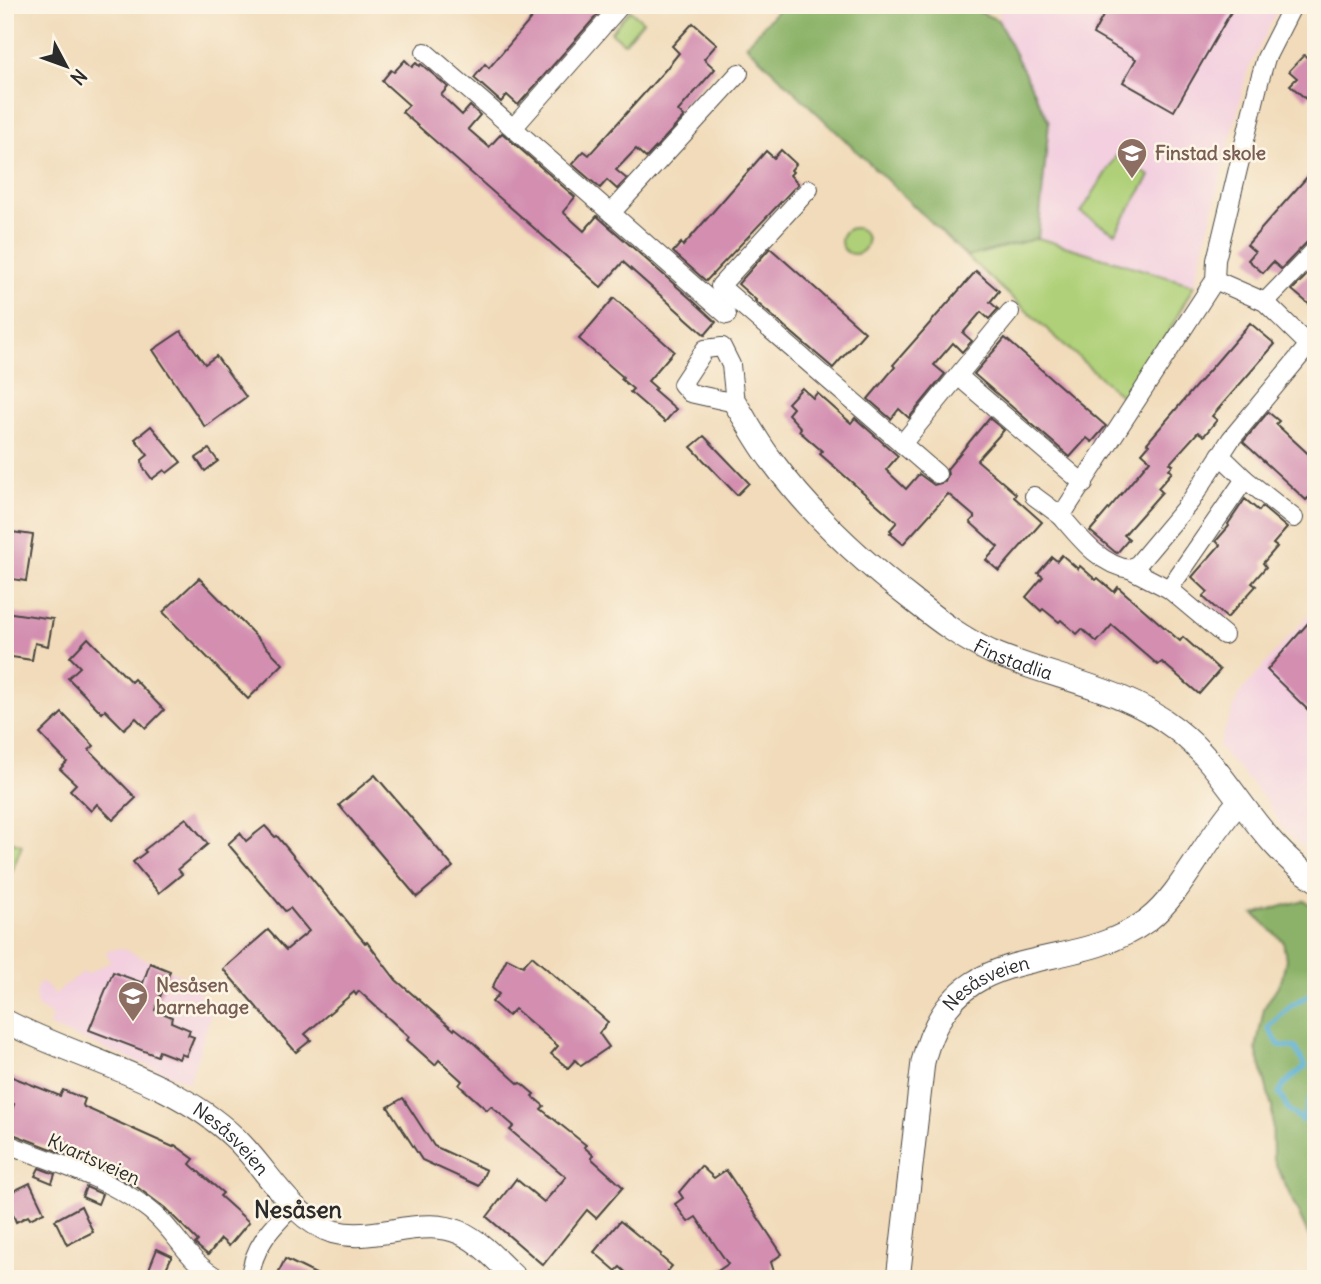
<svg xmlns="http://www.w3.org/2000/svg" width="1321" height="1284" viewBox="0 0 1321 1284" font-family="Delius,sans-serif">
	<rect width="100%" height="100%" fill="#fcf5e5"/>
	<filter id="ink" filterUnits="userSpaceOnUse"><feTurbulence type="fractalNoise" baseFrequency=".0143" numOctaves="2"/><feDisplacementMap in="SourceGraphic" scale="14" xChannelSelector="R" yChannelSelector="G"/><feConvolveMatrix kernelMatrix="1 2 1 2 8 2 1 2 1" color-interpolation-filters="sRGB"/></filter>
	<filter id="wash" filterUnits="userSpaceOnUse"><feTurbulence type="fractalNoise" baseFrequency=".00686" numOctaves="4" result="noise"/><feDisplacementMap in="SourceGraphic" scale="28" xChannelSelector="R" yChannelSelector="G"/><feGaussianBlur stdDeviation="1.57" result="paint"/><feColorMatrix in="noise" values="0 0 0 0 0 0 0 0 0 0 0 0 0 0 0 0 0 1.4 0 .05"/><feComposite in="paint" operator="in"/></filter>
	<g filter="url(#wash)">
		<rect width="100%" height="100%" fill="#f1dbba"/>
		<g fill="#f3cfdf">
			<polygon points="1000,5 1280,5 1247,72 1194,285 1038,238 1048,122 998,20"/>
			<polygon points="1316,606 1316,860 1282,827 1266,800 1218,746 1239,694"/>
			<polygon points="121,948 192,980 212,1012 189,1082 48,1026 52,1016 37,1007 35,991 41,981 55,994 84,971 87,974 110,962 106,951"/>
		</g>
		<g fill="#afd078" stroke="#6d7e52" stroke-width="2">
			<polygon points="630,10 643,21 624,43 611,32"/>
			<polygon points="1116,156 1150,176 1115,233 1081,213"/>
			<circle cx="854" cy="241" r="13"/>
			<polygon points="1038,238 1194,285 1130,404 967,257"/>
			<polygon points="5,839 22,845 5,890"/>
		</g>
		<g fill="#8bb268" stroke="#5b6e4a" stroke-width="2">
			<polygon points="782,5 963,5 998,20 1049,122 1038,238 967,257 746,45"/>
			<polygon points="1304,900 1316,909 1316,1263 1311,1241 1273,1158 1272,1107 1256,1049 1264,1008 1282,979 1286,959 1283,941 1254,914"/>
		</g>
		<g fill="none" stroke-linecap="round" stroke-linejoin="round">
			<polyline stroke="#5ab0d6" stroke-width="5" points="1316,984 1311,994 1290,1006 1268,1028 1279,1045 1296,1048 1305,1067 1284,1084 1279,1093 1289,1110 1302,1121 1310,1098 1316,1094"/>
		</g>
		<g id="blocks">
			<g fill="#d38eb0">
				<polygon points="543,5 606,5 518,105 507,95 501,102 474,78 485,64 489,68"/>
				<polygon points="1085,5 1235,5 1174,111 1123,82 1136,59 1093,34 1103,16"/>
				<polygon points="693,23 717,44 704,59 715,69 678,111 684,117 646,158 636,149 616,170 627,179 617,189 607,180 600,188 572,164 584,151 589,155 666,69 679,53 672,46"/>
				<polygon points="1304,55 1316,65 1316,88 1306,99 1290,85 1297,78 1289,71"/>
				<polygon points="405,60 412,67 416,63 419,66 421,64 448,87 441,95 462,115 470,106 480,115 468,129 489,147 502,133 575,197 563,212 584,231 597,216 691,299 716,322 705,335 623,262 601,287 402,112 409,105 382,81 391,70 394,72"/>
				<polygon points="781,150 796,164 791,170 793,172 790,175 798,184 706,281 673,252 681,243 683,246 766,151 774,158"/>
				<polygon points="1316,167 1316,238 1308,241 1281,269 1273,262 1263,273 1248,260 1255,252 1247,245"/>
				<polygon points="770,248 865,332 833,368 755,301 756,300 738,284"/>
				<polygon points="1316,266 1316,310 1292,290"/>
				<polygon points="976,271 999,291 990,302 998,309 989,319 981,312 963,333 972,341 962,352 953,343 934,365 945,374 909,418 899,409 891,419 868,399 895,367 893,365"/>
				<polygon points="614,298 674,351 648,381 656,388 654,390 676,409 665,422 630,392 633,389 621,379 623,377 579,339"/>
				<polygon points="1250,323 1275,344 1212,416 1217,420 1204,436 1198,432 1170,463 1173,465 1169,469 1172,472 1158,488 1162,492 1124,535 1129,539 1117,553 1115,552 1090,531 1150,460 1142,453 1149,445 1147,443"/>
				<polygon points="181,331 205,364 216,356 246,397 205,427 153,350"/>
				<polygon points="1005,338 1106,426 1092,442 1087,438 1070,457 974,374"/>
				<polygon points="802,388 813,398 817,393 851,423 855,418 898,456 886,470 906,489 919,474 934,485 945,482 948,475 947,469 989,418 1004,430 977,460 1016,494 1014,497 1042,522 999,571 986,560 998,547 970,522 975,517 948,494 903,544 890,533 892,532 890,530 897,522 820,454 822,451 799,431 801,428 788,414 793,408 788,403"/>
				<polygon points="1268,412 1279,421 1276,424 1316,461 1316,506 1308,498 1306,500 1243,442"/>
				<polygon points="151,426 181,462 167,473 164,470 152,479 143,467 142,460 148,455 135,439"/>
				<polygon points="704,436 749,483 737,495 691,447"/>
				<polygon points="209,449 218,461 205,471 196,458"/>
				<polygon points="1245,499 1259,511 1262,507 1287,528 1273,544 1277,547 1263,563 1266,567 1252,583 1256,586 1227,618 1203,597 1208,592 1192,577 1220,545 1216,541 1229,526 1228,524"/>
				<polygon points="5,531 33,535 26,581 5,578"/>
				<polygon points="1062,555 1078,569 1080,566 1096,580 1098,578 1114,592 1118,587 1180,641 1183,637 1220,670 1199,694 1162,662 1158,665 1112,625 1097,642 1082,629 1077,634 1061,620 1059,622 1043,609 1041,611 1026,597 1043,577 1038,573 1052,557 1057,561"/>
				<polygon points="199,578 283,664 248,699 163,612"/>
				<polygon points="5,612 53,619 48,646 35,643 32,660 5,656"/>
				<polygon points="1316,614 1316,703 1309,711 1267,670"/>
				<polygon points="88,638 131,682 134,679 164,710 146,728 136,718 124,729 105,710 102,713 68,678 80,667 70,657"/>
				<polygon points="62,713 94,746 89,750 136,798 113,820 97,804 91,811 70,790 76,784 60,769 67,762 40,734"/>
				<polygon points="375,775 453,867 417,897 339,805"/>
				<polygon points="186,818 208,844 178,869 182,874 159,893 133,862 146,852 144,850"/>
				<polygon points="265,826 275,837 277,836 365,943 367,942 396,980 454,1030 455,1028 468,1038 519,1084 521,1083 534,1094 532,1096 544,1106 541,1109 586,1145 584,1147 593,1155 591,1158 623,1187 596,1218 587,1210 543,1265 487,1217 516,1179 544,1202 566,1177 510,1130 514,1126 491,1106 487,1110 459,1085 462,1081 439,1060 435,1065 407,1040 409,1037 359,991 356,995 354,992 305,1034 311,1040 296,1052 223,969 268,930 286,950 309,931 290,908 285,911 228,844 240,833 246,841"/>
				<polygon points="532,956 608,1022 599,1033 609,1047 581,1066 575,1060 568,1068 551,1054 558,1046 515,1009 508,1016 492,1002 499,994 492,988 507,958 523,966"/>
				<polygon points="150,963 170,971 155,1010 172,1017 171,1022 190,1030 188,1035 194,1037 186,1056 181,1054 179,1059 159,1051 157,1056 89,1030 113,972 143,983"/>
				<polygon points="5,1074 60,1096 63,1090 85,1099 83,1105 84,1107 173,1147 175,1145 194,1159 190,1164 192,1166 223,1193 220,1196 249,1222 229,1246 221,1239 208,1255 195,1244 198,1241 165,1208 137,1187 83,1161 5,1131 14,1104 5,1100"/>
				<polygon points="403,1098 434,1146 486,1170 479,1186 422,1160 388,1107"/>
				<polygon points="701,1166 714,1178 726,1170 753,1210 782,1254 771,1262 776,1279 706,1279 728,1264 696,1217 688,1222 675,1204 683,1198 679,1192"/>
				<polygon points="39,1168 55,1174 52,1183 35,1176"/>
				<polygon points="30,1183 44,1212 30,1219 28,1216 16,1222 5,1195"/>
				<polygon points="86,1187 102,1194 98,1204 82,1197"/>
				<polygon points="81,1206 93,1232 67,1245 55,1220"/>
				<polygon points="620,1221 661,1254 660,1256 672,1266 661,1279 633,1279 620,1267 616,1271 594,1252"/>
				<polygon points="157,1249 172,1256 161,1279 145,1279"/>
				<polygon points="285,1259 326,1279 275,1279"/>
			</g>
		</g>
	</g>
	<g filter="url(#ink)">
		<use href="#blocks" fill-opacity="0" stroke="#494540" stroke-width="2"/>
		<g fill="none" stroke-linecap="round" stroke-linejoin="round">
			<g stroke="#494540" stroke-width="20">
				<g id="minor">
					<polyline points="425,52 513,128"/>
					<polyline points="809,189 720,286 937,474"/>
					<polyline points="611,213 513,128 621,5"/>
					<polyline points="1215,280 1216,260 1259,82 1266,58 1293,5"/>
					<polyline points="1265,302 1316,249"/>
					<polyline points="727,315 611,213 739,73"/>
					<polygon points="722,347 731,365 735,403 690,393 682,384 705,349"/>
					<polyline points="958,376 1084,484"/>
					<polyline points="902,444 1010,312"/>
					<polyline points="1220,455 1245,479 1294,518"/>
					<polyline points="1034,496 1061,516 1215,280 1265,302 1316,352"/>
					<path d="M1061 516C1079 537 1101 566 1130 569L1138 564 1190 502 1231 439 1309 345"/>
					<polyline points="1130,569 1169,589 1224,635"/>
					<polyline points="1169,589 1245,479"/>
					<path d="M5 1143C52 1162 106 1177 147 1208 176 1229 186 1262 220 1279"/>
					<path d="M250 1279C252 1247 272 1227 294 1205"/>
				</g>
			</g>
			<g stroke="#494540" stroke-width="25">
				<g id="tertiary">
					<path id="s1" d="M735 403C747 422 758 443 772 461 812 515 863 562 915 602 939 621 963 639 991 652 1053 679 1121 686 1176 729 1231 772 1255 842 1316 880"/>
					<path id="s2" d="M5 1021C81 1061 171 1077 235 1138 267 1168 291 1219 334 1232 353 1237 372 1234 392 1231 458 1218 471 1234 516 1279"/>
					<path id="s3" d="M898 1279 923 1062C954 932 1067 980 1148 920 1182 894 1207 836 1239 802"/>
				</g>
			</g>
			<use href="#minor" stroke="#fff" stroke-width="18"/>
			<use href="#tertiary" stroke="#fff" stroke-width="23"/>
		</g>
	</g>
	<defs>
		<g id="school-pin" transform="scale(1.575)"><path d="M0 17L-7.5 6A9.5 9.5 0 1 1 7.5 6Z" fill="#8d6e63" stroke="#fcf5e5"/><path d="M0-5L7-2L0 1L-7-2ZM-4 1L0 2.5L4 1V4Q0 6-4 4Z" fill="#fff"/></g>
	</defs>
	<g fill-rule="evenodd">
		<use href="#school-pin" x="1132" y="153"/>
		<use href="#school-pin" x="133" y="996"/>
	</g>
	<g text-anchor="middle" stroke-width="5" stroke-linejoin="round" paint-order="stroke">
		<g font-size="19" font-weight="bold" fill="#785e54" stroke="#fcf5e5" text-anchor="start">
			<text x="1155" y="160">Finstad skole</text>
			<text x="156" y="992">Nesåsen<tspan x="156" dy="22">barnehage</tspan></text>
		</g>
		<g font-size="19" fill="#2b2b2b" stroke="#fcf5e5">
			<text dy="7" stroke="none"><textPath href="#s1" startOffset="385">Finstadlia</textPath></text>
			<text dy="7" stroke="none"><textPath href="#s3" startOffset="326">Nesåsveien</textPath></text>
			<text dy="7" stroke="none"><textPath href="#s2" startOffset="257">Nesåsveien</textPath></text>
			<text transform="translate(94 1159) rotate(24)" y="7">Kvartsveien</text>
		</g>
		<g font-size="23" font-weight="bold" fill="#2b2b2b" stroke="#fcf5e5">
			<text x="298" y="1218">Nesåsen</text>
		</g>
	</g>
	<rect width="1321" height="1284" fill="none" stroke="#fcf5e5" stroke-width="28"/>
	<g transform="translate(66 66) rotate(131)" stroke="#fcf5e5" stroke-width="5" paint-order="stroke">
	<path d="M0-5L12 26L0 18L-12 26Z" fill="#2b2b2b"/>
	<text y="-10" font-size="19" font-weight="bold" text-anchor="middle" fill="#2b2b2b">N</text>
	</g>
</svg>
